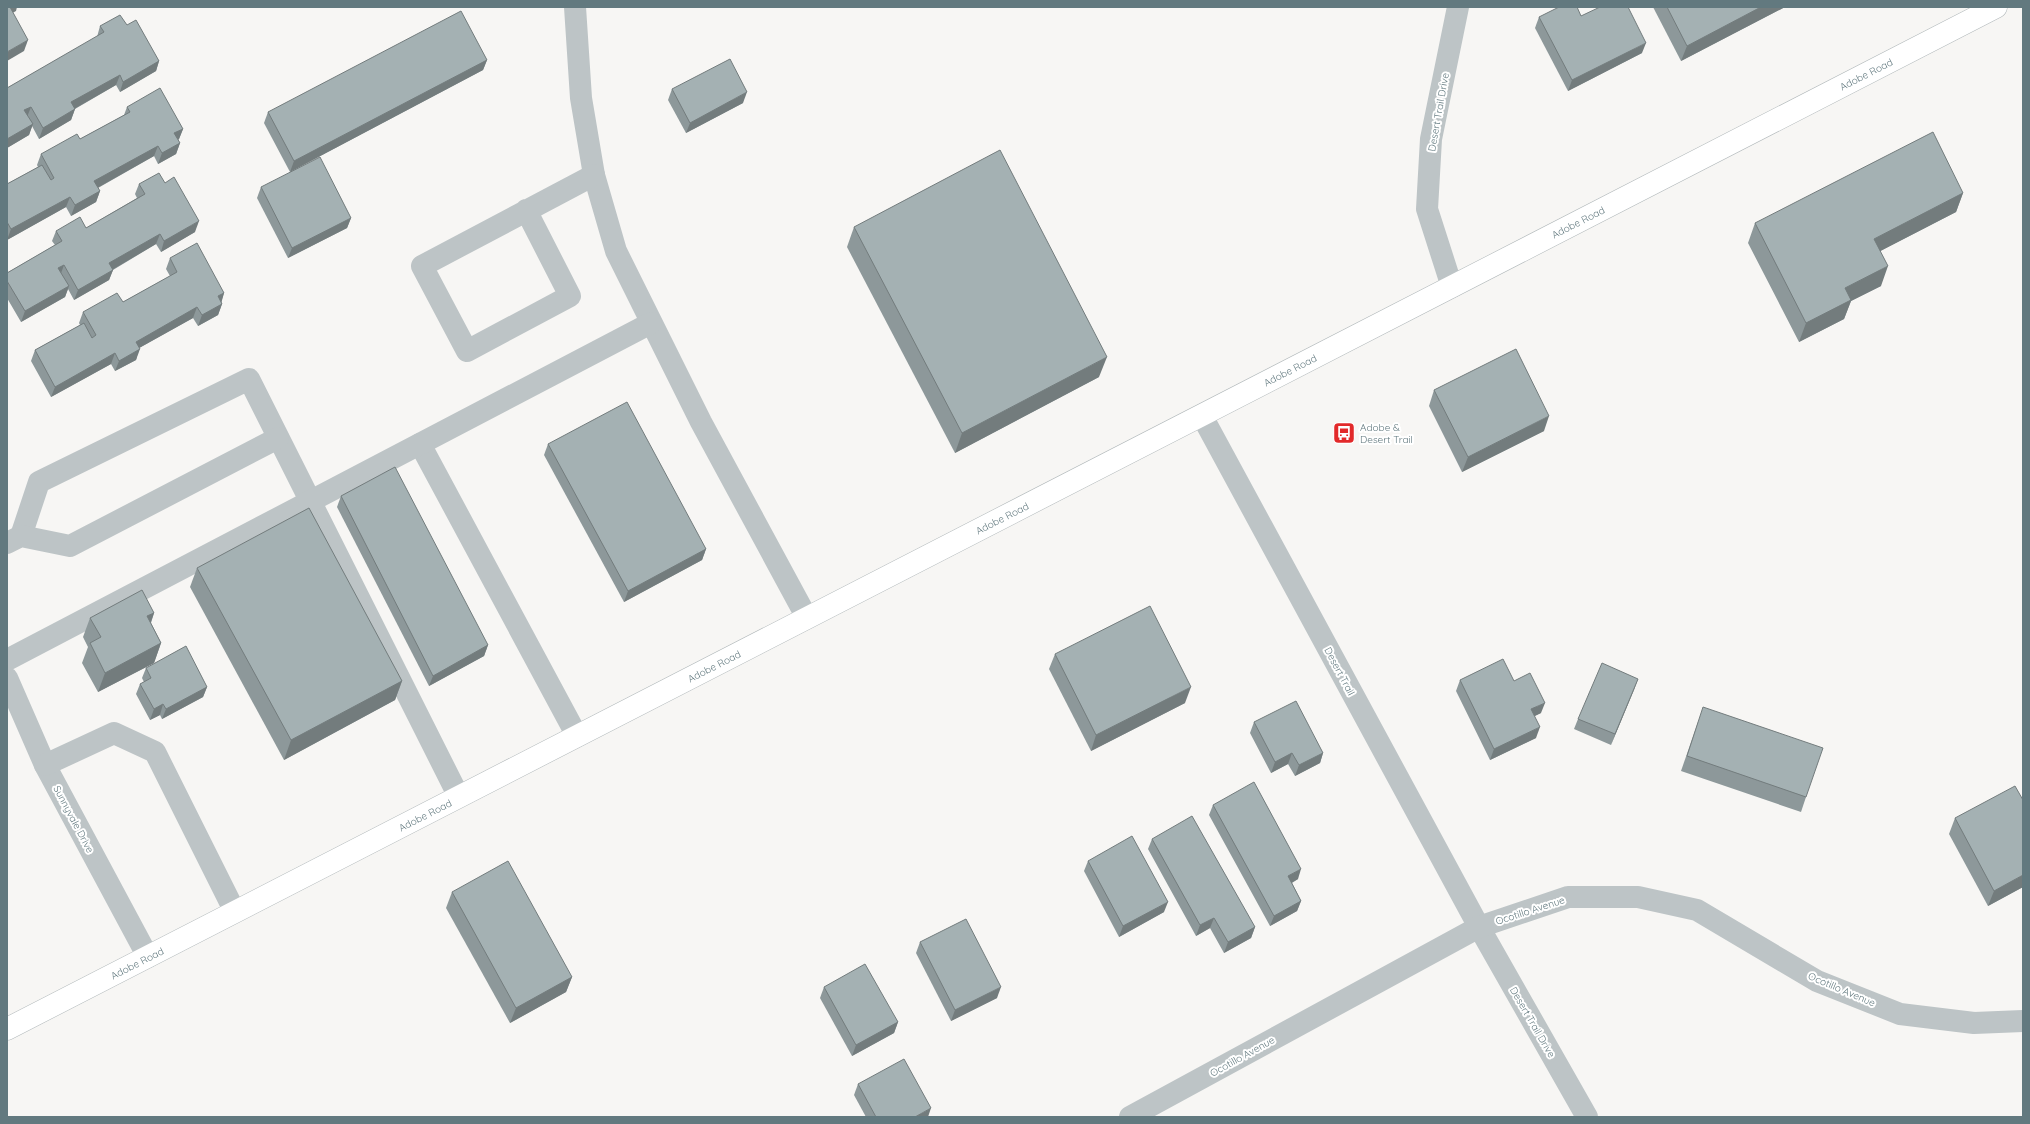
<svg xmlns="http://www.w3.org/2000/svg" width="2030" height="1124" viewBox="0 0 2030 1124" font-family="Quicksand,sans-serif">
	<rect width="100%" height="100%" fill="#f7f6f4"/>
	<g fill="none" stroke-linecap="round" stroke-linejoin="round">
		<g stroke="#b1b8ba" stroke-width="23">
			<polyline id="major" points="7,1029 1996,7"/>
		</g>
		<g stroke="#bdc4c6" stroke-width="22">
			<polyline points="575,7 581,98 594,175 616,251 701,422 807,618"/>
			<polyline points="526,210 570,296 467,351 422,266 594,175"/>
			<polyline points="1452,287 1427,209 1431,139 1458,7"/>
			<polyline points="1202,416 1479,927 1587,1117"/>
			<polyline points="420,444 577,736"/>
			<polyline points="21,536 39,482 249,379 459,797"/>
			<polyline points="7,543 21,536 70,546 278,438"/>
			<polyline points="7,660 651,323"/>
			<polyline points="7,678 45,765 148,957"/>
			<polyline points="45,765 114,733 155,752 235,912"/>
			<polyline points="1130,1117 1479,927 1568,897 1638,897 1697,910 1817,981 1900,1014 1974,1023 2023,1021"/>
		</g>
		<use href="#major" stroke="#fff" stroke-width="22"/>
	</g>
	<g fill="#8d989a">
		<polygon points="1653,7 1785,7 1681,61"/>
		<polygon points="1581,16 1642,53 1568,91 1535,28 1539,17"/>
		<polygon points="127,25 159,61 156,71 120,92 116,85 75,109 71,120 39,139 32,126 29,135 7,148 7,88 97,37 100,26"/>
		<polygon points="487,60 483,70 290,172 264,123 268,112"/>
		<polygon points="672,89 743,103 686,133 668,100"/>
		<polygon points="127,107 183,129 179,139 178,140 180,143 176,154 158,164 154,156 98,188 100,191 96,202 71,216 66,207 7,240 7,184 38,167 37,165 41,154 80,139 124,115"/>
		<polygon points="139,184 195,232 161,252 156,244 113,270 109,280 74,300 68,289 65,297 21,322 7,298 7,273 55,245 52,241 56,231 86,228 137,198 135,194"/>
		<polygon points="261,187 351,218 347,228 288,258 257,198"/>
		<polygon points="1963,193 1956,212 1880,251 1881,286 1851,301 1844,319 1799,342 1748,243 1755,223"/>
		<polygon points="854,227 1099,377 955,453 847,247"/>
		<polygon points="170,258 224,293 221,302 222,304 218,315 198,326 193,318 139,348 136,360 115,371 111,364 51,397 31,361 35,350 80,325 79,323 83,312 123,302 170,276 166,269"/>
		<polygon points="1434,390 1544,431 1462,472 1429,406"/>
		<polygon points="548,444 706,549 702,560 624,602 544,455"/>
		<polygon points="341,496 488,645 484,656 429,686 337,507"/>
		<polygon points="197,568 402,681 395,700 284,760 190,587"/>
		<polygon points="154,613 151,623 161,643 154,663 98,692 82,663 88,647 83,637 90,618"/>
		<polygon points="1055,654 1185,703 1091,751 1049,669"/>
		<polygon points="146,668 207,687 203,697 162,719 160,715 150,720 136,694 140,684 144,682 142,678"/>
		<polygon points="1638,679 1611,745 1574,729 1578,719"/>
		<polygon points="1460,680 1514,681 1541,713 1534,716 1536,738 1490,760 1456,691"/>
		<polygon points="1254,722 1323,753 1320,763 1295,776 1288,764 1271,773 1250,733"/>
		<polygon points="1698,722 1806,797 1801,812 1681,771"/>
		<polygon points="1213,805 1298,879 1292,883 1301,901 1297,911 1270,926 1209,815"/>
		<polygon points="1955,818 2023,887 1988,906 1949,834"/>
		<polygon points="1152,839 1255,927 1251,938 1224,953 1210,928 1196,936 1148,849"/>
		<polygon points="1088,861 1164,912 1119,937 1084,871"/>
		<polygon points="452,892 572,977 566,992 510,1023 446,908"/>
		<polygon points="920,942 997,998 951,1021 916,953"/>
		<polygon points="824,987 898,1022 894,1033 852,1056 820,998"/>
		<polygon points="858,1084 928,1117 866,1117 854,1095"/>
	</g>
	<g fill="#737c7d">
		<polygon points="9,7 17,7 16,11 7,16"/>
		<polygon points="1761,7 1785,7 1681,61 1687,46"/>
		<polygon points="28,40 24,51 7,61 7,52"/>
		<polygon points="1646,43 1642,53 1568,91 1572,80"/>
		<polygon points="487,60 483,70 290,172 294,161"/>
		<polygon points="159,61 156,71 120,92 123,82"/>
		<polygon points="120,75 116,85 67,113 71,102"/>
		<polygon points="747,92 743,103 686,133 690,123"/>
		<polygon points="31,107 27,117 24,110"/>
		<polygon points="75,109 71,120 39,139 43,128"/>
		<polygon points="33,124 29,135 7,148 7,139"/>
		<polygon points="183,129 179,139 170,144 174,133"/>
		<polygon points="180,143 176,154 158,164 162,153"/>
		<polygon points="158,146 154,156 90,192 94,181"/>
		<polygon points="100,191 96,202 71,216 75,205"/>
		<polygon points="1963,193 1956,212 1867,258 1874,239"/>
		<polygon points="70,197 66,207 7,240 11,229"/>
		<polygon points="351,218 347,228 288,258 292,248"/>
		<polygon points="199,221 195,232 161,252 164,241"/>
		<polygon points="160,234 156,244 105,274 109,263"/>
		<polygon points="64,265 60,276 58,268"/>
		<polygon points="1888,266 1881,286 1851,301 1844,319 1799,342 1806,323 1845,288"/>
		<polygon points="113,270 109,280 74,300 78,290"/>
		<polygon points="69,286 65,297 21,322 25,311"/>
		<polygon points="224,293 221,304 218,296"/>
		<polygon points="222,304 218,315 198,326 202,315"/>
		<polygon points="197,307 193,318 132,352 136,342"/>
		<polygon points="140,349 136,360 115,371 119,361"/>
		<polygon points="115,353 111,364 51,397 55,387"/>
		<polygon points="1107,357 1099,377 955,453 962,433"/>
		<polygon points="1549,416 1544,431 1462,472 1468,457"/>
		<polygon points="706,549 702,560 624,602 628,591"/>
		<polygon points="154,613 147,633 147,616"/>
		<polygon points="161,643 154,663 98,692 105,673"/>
		<polygon points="488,645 484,656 429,686 433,676"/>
		<polygon points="1638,679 1634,690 1611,745 1615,734"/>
		<polygon points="402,681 395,700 284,760 291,740"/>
		<polygon points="207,687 203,697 162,719 166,709"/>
		<polygon points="1191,687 1185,703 1091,751 1096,735"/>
		<polygon points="1545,703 1541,713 1527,720 1531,709"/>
		<polygon points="163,704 160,715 150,720 154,709"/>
		<polygon points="1540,727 1536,738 1490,760 1494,749"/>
		<polygon points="1292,753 1288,764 1271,773 1275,762"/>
		<polygon points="1323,753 1320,763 1295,776 1299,765"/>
		<polygon points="1301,869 1298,879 1284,887 1288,876"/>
		<polygon points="2023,875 2023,887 1988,906 1994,891"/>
		<polygon points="1301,901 1297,911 1270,926 1274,916"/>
		<polygon points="1168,902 1164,912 1119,937 1123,926"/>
		<polygon points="1214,918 1210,928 1196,936 1200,925"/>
		<polygon points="1255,927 1251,938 1224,953 1228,942"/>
		<polygon points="572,977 566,992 510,1023 516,1008"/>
		<polygon points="1001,987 997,998 951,1021 955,1010"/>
		<polygon points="898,1022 894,1033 852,1056 856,1045"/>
		<polygon points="931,1108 928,1117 915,1117"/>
	</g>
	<g fill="#a4b1b3" stroke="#737c7d">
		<polygon points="7,7 10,7 28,40 7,52"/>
		<polygon points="1559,7 1577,7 1581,16 1600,7 1628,7 1646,43 1572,80 1539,17"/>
		<polygon points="1667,7 1761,7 1687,46"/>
		<polygon points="461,11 487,60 294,161 268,112"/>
		<polygon points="120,15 127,25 136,20 159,61 123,82 120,75 71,102 75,109 43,128 31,107 24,110 33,124 7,139 7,88 104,32 100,26"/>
		<polygon points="730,59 747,92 690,123 672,89"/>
		<polygon points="160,88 183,129 174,133 180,143 162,153 158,146 94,181 100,191 75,205 70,197 11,229 7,222 7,184 42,165 51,180 54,178 41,154 77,134 80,139 130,112 127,107"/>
		<polygon points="1933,132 1963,193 1874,239 1888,266 1845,288 1851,300 1806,323 1755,223"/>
		<polygon points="1000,150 1107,357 962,433 854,227"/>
		<polygon points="320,157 351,218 292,248 261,187"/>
		<polygon points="159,173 165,183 174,177 199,221 164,241 160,234 109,263 113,270 78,290 64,265 58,268 69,286 25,311 7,281 7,273 62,241 56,231 80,217 86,228 145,194 139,184"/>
		<polygon points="197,243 224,293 218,296 222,304 202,315 197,307 136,342 140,349 119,361 115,353 55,387 35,350 84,323 92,338 96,335 83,312 117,293 123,302 177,272 170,258"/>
		<polygon points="1516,349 1549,416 1468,457 1434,390"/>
		<polygon points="627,402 706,549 628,591 548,444"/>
		<polygon points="395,467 488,645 433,676 341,496"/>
		<polygon points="309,508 402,681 291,740 197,568"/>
		<polygon points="142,590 154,613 147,616 161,643 105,673 90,643 101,637 90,618"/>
		<polygon points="1150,606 1191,687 1096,735 1055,654"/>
		<polygon points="186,646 207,687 166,709 163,704 154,709 140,684 151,678 146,668"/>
		<polygon points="1503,659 1514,681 1530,673 1545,703 1531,709 1540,727 1494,749 1460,680"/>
		<polygon points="1602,663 1638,679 1615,734 1578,719"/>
		<polygon points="1296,701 1323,753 1299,765 1292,753 1275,762 1254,722"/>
		<polygon points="1703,707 1823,748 1806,797 1687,756"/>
		<polygon points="1254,782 1301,869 1288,876 1301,901 1274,916 1213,805"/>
		<polygon points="2015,786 2023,800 2023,875 1994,891 1955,818"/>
		<polygon points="1192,816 1255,927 1228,942 1214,918 1200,925 1152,839"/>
		<polygon points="1132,836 1168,902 1123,926 1088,861"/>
		<polygon points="508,861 572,977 516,1008 452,892"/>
		<polygon points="966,919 1001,987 955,1010 920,942"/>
		<polygon points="865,964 898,1022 856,1045 824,987"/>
		<polygon points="904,1059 931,1108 915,1117 876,1117 858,1084"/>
	</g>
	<defs>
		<g id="bus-square" transform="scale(1.15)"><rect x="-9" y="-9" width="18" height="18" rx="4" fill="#e2292a" stroke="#fff"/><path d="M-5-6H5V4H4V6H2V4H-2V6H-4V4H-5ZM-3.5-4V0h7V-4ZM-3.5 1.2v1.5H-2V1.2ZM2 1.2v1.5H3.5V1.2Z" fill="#fff"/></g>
	</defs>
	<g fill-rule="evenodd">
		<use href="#bus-square" x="1344" y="433"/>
	</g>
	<g text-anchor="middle" stroke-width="4" stroke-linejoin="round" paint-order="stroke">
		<g font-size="10" fill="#62797f" stroke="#fff">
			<text transform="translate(1866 74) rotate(-27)" y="4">Adobe Road</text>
			<text transform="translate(1438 112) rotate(-80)" y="4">Desert Trail Drive</text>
			<text transform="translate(1578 222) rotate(-27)" y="4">Adobe Road</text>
			<text transform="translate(1290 370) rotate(-27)" y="4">Adobe Road</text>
			<text transform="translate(1002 518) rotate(-27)" y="4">Adobe Road</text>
			<text transform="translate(714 666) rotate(-27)" y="4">Adobe Road</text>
			<text transform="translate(1340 671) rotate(62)" y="4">Desert Trail</text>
			<text transform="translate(425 815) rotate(-27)" y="4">Adobe Road</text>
			<text transform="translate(74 819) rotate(62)" y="4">Sunnyvale Drive</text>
			<text transform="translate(1530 910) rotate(-18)" y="4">Ocotillo Avenue</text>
			<text transform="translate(137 963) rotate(-27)" y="4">Adobe Road</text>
			<text transform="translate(1842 989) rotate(23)" y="4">Ocotillo Avenue</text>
			<text transform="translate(1533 1022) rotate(60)" y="4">Desert Trail Drive</text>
			<text transform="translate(1242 1056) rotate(-29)" y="4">Ocotillo Avenue</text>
		</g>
		<g font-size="10" fill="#62797f" stroke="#fff" text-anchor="start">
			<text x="1360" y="431">Adobe &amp;<tspan x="1360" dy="12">Desert Trail</tspan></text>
		</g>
	</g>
	<rect width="2030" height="1124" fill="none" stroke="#62797f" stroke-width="16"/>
</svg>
